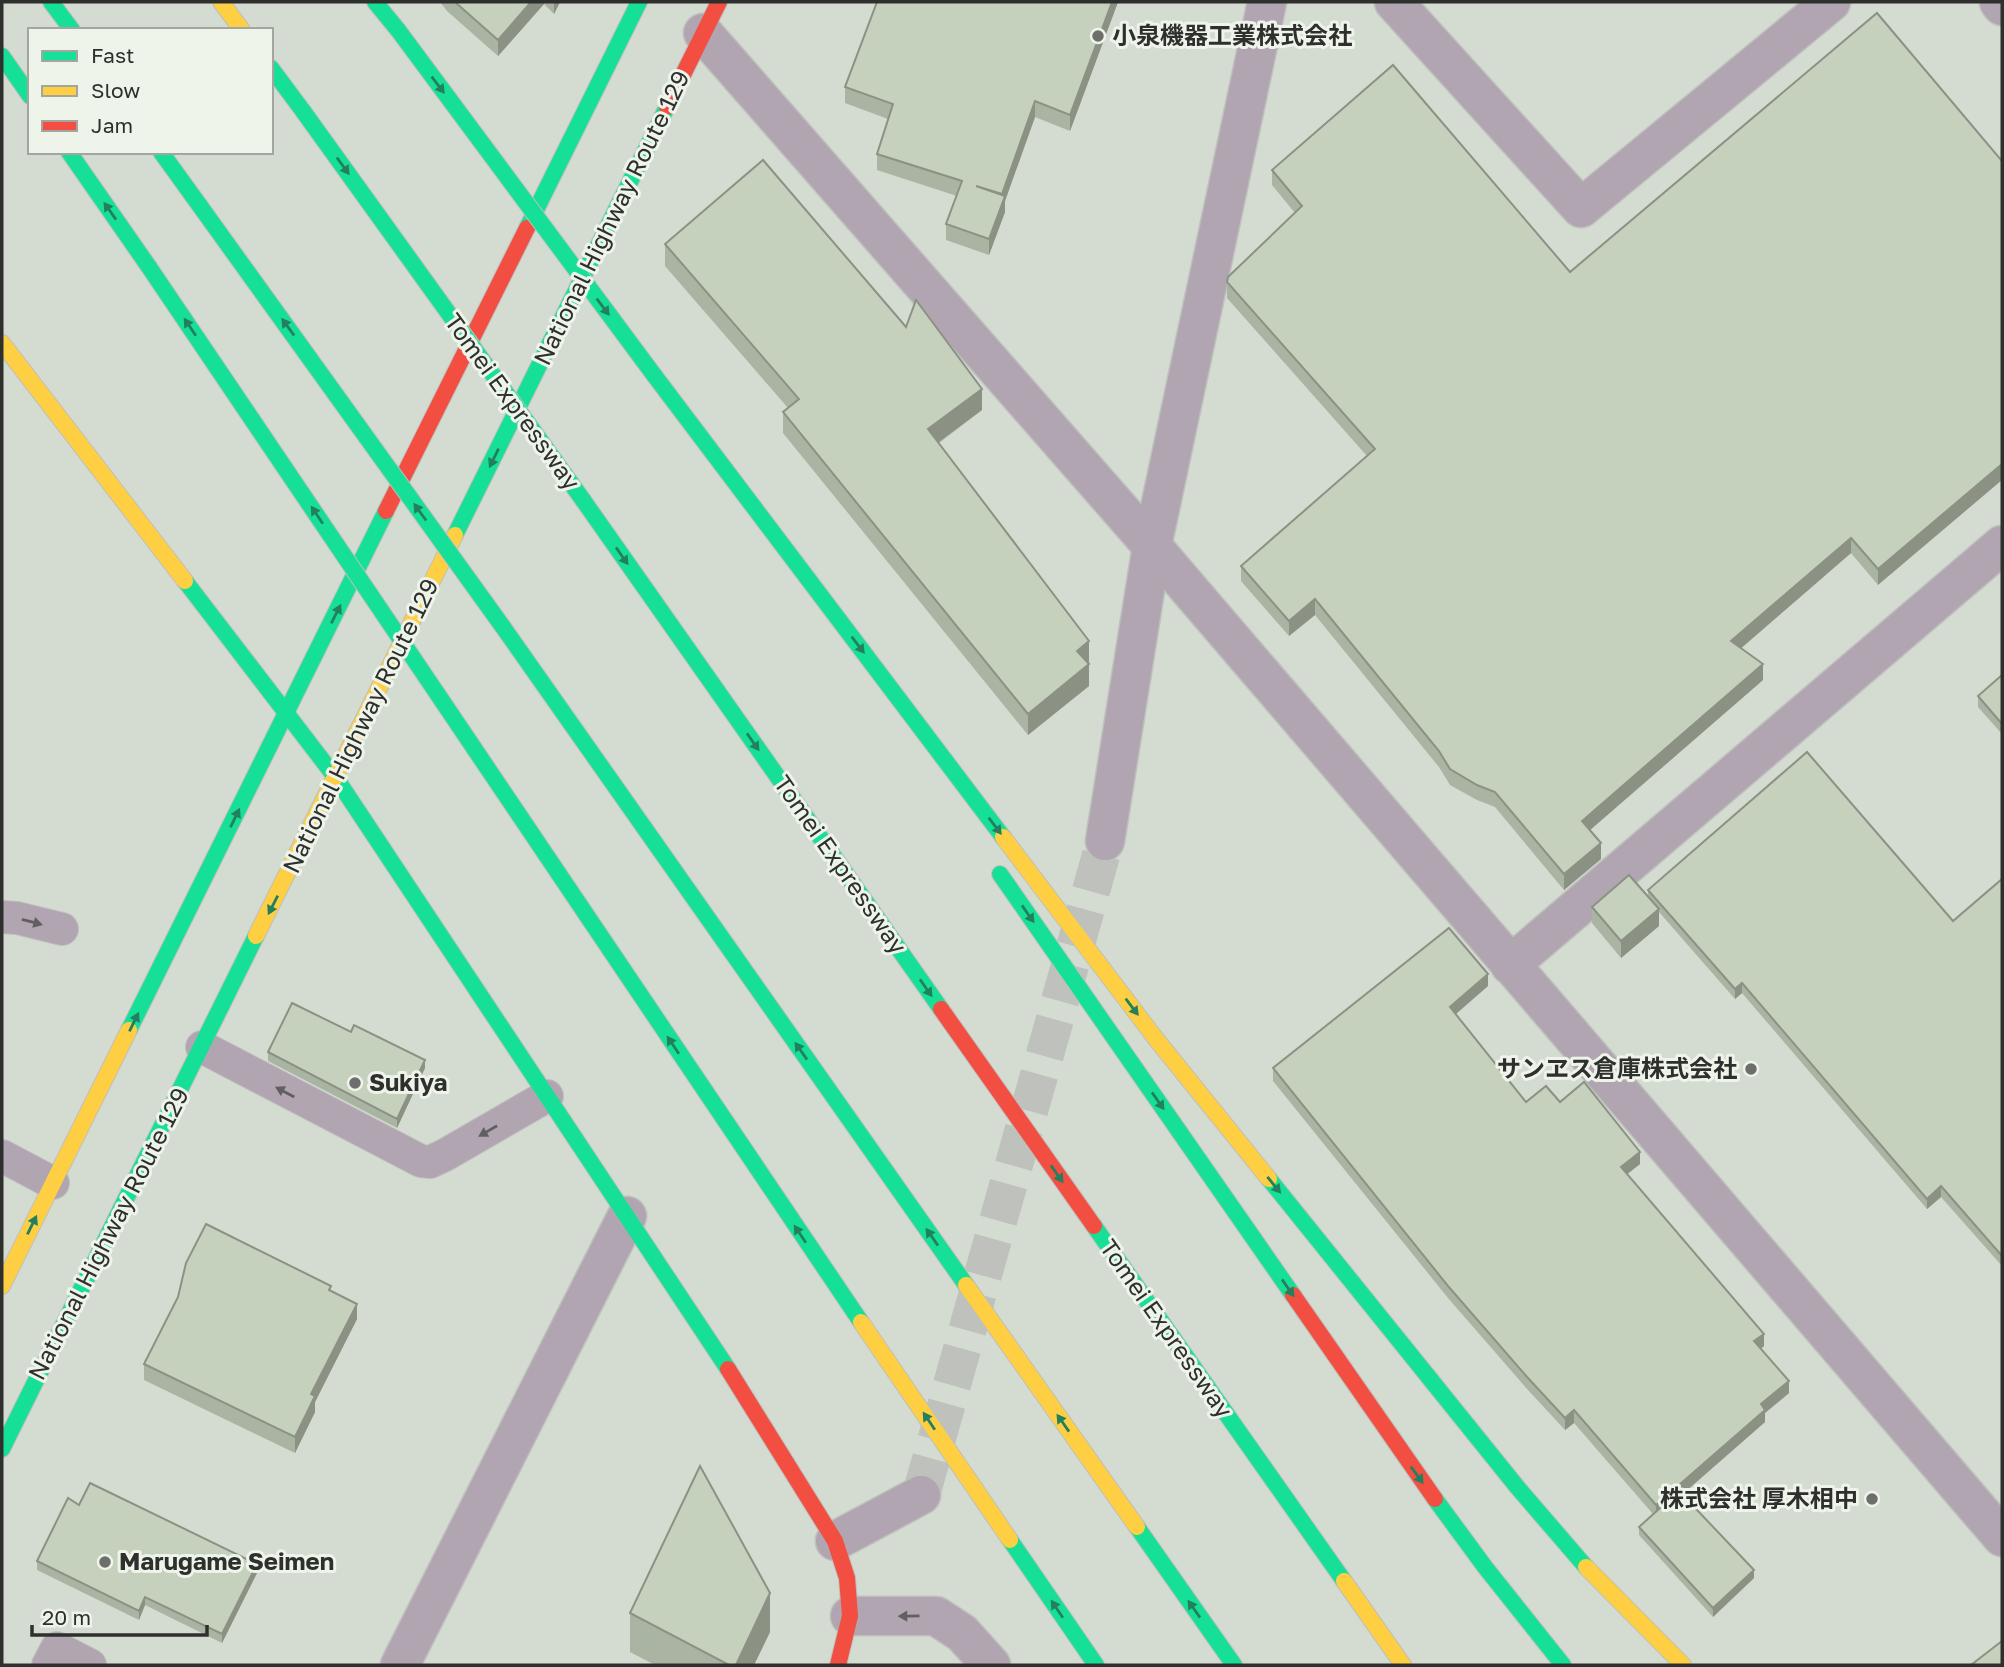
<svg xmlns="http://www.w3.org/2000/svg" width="2004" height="1667" viewBox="0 0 2004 1667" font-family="'Golos Text','Noto Sans JP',sans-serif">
	<rect width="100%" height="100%" fill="#e2e5e0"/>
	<path fill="#d4dbd0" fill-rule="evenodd" d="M2 2H2002V1665H2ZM30 30H271V152H30Z"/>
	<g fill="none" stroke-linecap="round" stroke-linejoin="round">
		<polyline stroke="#bec1bc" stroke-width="38" stroke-dasharray="38 19" stroke-linecap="butt" points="921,1495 1105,841"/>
		<g stroke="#bec0bd" stroke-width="34">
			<g id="lane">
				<polyline points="2,917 17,918 62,929"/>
				<polyline points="202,1047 421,1161 430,1162 445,1155 547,1096"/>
				<polyline points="2,1156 53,1183"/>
				<polyline points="48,1665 57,1648 90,1665"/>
			</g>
		</g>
		<g stroke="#bec0bd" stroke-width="41">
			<g id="street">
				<polyline points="1394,2 1581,208 1831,2"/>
				<polyline points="1999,2 2002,6"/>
				<polyline points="703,33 1152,546 2002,1537"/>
				<polyline points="1105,841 1152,546 1267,2"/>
				<polyline points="1510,965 2002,545"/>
				<polyline points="835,1541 921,1495"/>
				<polyline points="850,1616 936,1616 962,1633 991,1665"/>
				<polyline points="400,1665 627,1216"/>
			</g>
		</g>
		<g stroke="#bec0bd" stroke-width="18">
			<g id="fast">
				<polyline points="51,2 72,30"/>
				<polyline points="375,2 398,30"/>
				<polyline points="2,56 30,96"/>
				<polyline points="271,68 303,111"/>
				<polyline points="69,152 149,267"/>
				<polyline points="161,152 200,206"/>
				<polyline points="527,228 639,2"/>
				<polyline points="654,375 1003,837"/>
				<polyline points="583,500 941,1009"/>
				<polyline points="455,535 667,107"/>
				<polyline points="185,581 336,778 728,1369"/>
				<polyline points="503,627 966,1285"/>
				<polyline points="451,714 861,1322"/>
				<polyline points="1000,874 1293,1295"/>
				<polyline points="129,1030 386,511"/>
				<polyline points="1269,1179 1518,1488 1586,1567"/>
				<polyline points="1094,1226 1344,1581"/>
				<polyline points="2,1449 256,936"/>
				<polyline points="1435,1499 1485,1567 1563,1665"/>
				<polyline points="1137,1527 1234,1665"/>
				<polyline points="1010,1540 1096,1665"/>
			</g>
		</g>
		<g stroke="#bec0bd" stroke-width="18">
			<g id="slow">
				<polyline points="221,2 242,30"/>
				<polyline points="2,343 185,581"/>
				<polyline points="1003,837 1156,1039 1269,1179"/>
				<polyline points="256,936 455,535"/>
				<polyline points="966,1285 1137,1527"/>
				<polyline points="2,1286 129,1030"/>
				<polyline points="861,1322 1010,1540"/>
				<polyline points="1586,1567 1683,1665"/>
				<polyline points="1344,1581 1403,1665"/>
			</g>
		</g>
		<g stroke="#bec0bd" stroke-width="18">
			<g id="jam">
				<polyline points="667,107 719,2"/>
				<polyline points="386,511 527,228"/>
				<polyline points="941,1009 1094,1226"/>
				<polyline points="1293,1295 1435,1499"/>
				<polyline points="728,1369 835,1541 847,1578 850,1616 838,1665"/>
			</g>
		</g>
		<use href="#lane" stroke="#b0a5b0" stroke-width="32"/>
		<use href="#street" stroke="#b0a5b0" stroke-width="38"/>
		<use href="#fast" stroke="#16e098" stroke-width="16"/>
		<use href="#slow" stroke="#ffcf43" stroke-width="16"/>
		<use href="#jam" stroke="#f24e42" stroke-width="16"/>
		<g stroke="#bec0bd" stroke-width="18" stroke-linecap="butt">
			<g id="fast-bridge">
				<polyline points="398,30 654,375"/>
				<polyline points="303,111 583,500"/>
				<polyline points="200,206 503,627"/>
				<polyline points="149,267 451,714"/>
			</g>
		</g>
		<use href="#fast-bridge" stroke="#16e098" stroke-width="16"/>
	</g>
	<g fill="#aab4a3">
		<polygon points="440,2 560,2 554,14 544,4 498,56 447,11"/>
		<polygon points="877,2 1118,2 1070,131 1035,117 1005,201 1005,212 989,255 946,240 946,224 957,196 877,170 877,154 888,119 845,103 845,87"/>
		<polygon points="2002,161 1878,585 1851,553 1741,648 1763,680 1590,830 1601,859 1564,890 1495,807 1477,800 1450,785 1439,767 1315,615 1289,636 1241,581 1241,566 1367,456 1227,298 1227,282 1295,213 1272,185 1272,170 1570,272"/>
		<polygon points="665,244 906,327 982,410 939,443 1089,663 1088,663 1089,686 1028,735 783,433 783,412 788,408 665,266"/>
		<polygon points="2002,675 2002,734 1978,707 1978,696"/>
		<polygon points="2002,879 2002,1266 1941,1197 1927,1209 1742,993 1735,999 1659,912 1659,926 1621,958 1592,923 1592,907 1648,897 1648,890 1953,921"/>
		<polygon points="1488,986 1456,1014 1526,1102 1560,1102 1640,1164 1627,1174 1764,1346 1761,1349 1789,1393 1765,1413 1765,1422 1682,1495 1754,1578 1713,1617 1639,1535 1639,1527 1653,1514 1574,1423 1565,1430 1528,1390 1448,1298 1273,1081 1273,1068"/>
		<polygon points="351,1032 425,1068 397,1128 268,1061 268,1052"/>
		<polygon points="331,1291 357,1319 315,1402 315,1412 295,1453 144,1380 144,1364"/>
		<polygon points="79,1505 257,1573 222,1643 145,1605 139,1620 37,1570 37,1561"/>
		<polygon points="630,1613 770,1632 754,1665 655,1665 630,1652"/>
	</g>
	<g fill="#8b9284">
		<polygon points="531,2 544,2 544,4 498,56 498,40"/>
		<polygon points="554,2 560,2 554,14"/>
		<polygon points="1112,2 1118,2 1070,131 1070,115"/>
		<polygon points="1035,101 1035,117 1005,201 1005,212 989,255 989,239 1002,194"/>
		<polygon points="982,389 982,410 928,450 928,429"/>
		<polygon points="2002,464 2002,480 1878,585 1878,569"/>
		<polygon points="1851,538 1851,553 1731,657 1731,641"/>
		<polygon points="1315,599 1315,615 1289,636 1289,621"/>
		<polygon points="1089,641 1089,663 1077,672 1077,651"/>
		<polygon points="1089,664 1089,686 1028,735 1028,714"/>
		<polygon points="1763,664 1763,680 1582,837 1582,821"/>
		<polygon points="1601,843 1601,859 1564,890 1564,874"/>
		<polygon points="1659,909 1659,926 1621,958 1621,941"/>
		<polygon points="1488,974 1488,986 1450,1019 1450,1007"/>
		<polygon points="1742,983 1742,993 1735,999 1735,989"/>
		<polygon points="425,1060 425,1068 397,1128 397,1119"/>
		<polygon points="1640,1152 1640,1164 1621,1179 1621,1167"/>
		<polygon points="1941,1186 1941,1197 1927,1209 1927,1199"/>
		<polygon points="357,1304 357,1319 315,1402 315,1412 295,1453 295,1437 311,1394"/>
		<polygon points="1764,1334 1764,1346 1754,1353 1754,1341"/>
		<polygon points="1789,1381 1789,1393 1765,1413 1765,1422 1656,1517 1656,1505 1761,1404"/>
		<polygon points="1574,1410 1574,1423 1565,1430 1565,1418"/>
		<polygon points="257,1564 257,1573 222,1643 222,1634"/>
		<polygon points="1754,1570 1754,1578 1713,1617 1713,1608"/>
		<polygon points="770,1593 770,1632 754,1665 736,1665"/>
		<polygon points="145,1597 145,1605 139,1620 139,1611"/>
	</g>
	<g fill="#c6d1bd" stroke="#8b9284" stroke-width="2">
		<polygon points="455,2 531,2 498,40"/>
		<polygon points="877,2 1112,2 1070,115 1035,101 1002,194 976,186 1005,196 989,239 946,224 962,181 877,154 893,104 845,87"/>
		<polygon points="1877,13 2002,161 2002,464 1878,569 1851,538 1731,641 1763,664 1582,821 1601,843 1564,874 1495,792 1477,785 1450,769 1439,751 1315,599 1289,621 1241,566 1375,449 1227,282 1228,277 1302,206 1272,170 1393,65 1570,272"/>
		<polygon points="763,160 906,327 916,300 982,389 928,429 1089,641 1077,651 1089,664 1028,714 783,412 799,399 665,244"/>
		<polygon points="2002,675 2002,724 1978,696"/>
		<polygon points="1807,752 1953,921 2002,879 2002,1256 1941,1186 1927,1199 1742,983 1735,989 1648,890"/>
		<polygon points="1629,875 1659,909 1621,941 1592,907"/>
		<polygon points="1449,928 1488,974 1450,1007 1526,1102 1546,1086 1560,1102 1584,1082 1640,1152 1621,1167 1764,1334 1754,1341 1789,1381 1761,1404 1765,1410 1656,1505 1574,1410 1565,1418 1528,1378 1448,1286 1273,1068"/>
		<polygon points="292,1003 351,1032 354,1025 425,1060 397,1119 268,1052"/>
		<polygon points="206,1224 331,1286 329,1290 357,1304 311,1394 315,1396 295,1437 144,1364 178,1297 186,1263"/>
		<polygon points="700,1466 770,1593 736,1665 729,1665 630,1613"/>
		<polygon points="90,1483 257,1564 222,1634 145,1597 139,1611 37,1561 68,1498 79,1505"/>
		<polygon points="1679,1491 1754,1570 1713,1608 1639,1527"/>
		<polygon points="2002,1641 2002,1665 1971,1665"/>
	</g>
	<defs><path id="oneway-solid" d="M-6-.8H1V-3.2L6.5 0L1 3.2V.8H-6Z" transform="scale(1.75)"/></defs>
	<g fill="#237f5d">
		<use href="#oneway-solid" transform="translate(438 85) rotate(53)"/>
		<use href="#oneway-solid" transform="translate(343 166) rotate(54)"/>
		<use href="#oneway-solid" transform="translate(110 211) rotate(-125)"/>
		<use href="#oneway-solid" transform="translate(603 307) rotate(53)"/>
		<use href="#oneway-solid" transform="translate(190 327) rotate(-124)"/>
		<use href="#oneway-solid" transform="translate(288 327) rotate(-126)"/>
		<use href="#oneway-solid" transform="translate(494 458) rotate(116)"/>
		<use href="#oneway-solid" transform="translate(420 512) rotate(-126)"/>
		<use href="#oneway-solid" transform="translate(317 515) rotate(-124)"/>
		<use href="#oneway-solid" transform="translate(622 556) rotate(55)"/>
		<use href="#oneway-solid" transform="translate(336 614) rotate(-63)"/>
		<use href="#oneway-solid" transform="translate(858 645) rotate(53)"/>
		<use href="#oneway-solid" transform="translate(753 742) rotate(55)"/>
		<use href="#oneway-solid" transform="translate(235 818) rotate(-64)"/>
		<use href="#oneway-solid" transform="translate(995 826) rotate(53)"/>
		<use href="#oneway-solid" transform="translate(273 905) rotate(117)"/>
		<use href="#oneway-solid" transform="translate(1028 914) rotate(55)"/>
		<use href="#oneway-solid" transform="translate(926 988) rotate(55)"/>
		<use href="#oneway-solid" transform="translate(1132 1007) rotate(53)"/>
		<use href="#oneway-solid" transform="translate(134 1022) rotate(-64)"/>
		<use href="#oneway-solid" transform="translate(673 1045) rotate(-124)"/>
		<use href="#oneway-solid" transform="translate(801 1051) rotate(-125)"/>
		<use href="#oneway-solid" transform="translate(1158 1101) rotate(55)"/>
		<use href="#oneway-solid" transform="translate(1057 1174) rotate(55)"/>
		<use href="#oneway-solid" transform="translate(1274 1185) rotate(51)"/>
		<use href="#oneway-solid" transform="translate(32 1225) rotate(-64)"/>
		<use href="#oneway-solid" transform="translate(800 1234) rotate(-124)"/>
		<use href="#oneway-solid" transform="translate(932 1237) rotate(-125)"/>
		<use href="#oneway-solid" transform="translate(1288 1288) rotate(55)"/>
		<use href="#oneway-solid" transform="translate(929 1421) rotate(-124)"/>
		<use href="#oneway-solid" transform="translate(1063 1423) rotate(-125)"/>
		<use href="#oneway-solid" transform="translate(1417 1475) rotate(54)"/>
		<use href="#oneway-solid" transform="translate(1057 1609) rotate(-124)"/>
		<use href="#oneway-solid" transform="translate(1194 1609) rotate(-125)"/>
	</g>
	<g fill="#625f61">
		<use href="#oneway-solid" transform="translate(32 922) rotate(15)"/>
		<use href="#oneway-solid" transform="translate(285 1092) rotate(-152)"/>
		<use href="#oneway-solid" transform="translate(488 1131) rotate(150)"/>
		<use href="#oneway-solid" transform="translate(909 1616) rotate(179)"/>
	</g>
	<g fill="#6d6f6c" stroke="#eff4eb" stroke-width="2.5">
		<circle cx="1098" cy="36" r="7"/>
		<circle cx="1751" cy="1069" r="7"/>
		<circle cx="355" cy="1083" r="7"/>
		<circle cx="1872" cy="1499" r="7"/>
		<circle cx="105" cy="1562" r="7"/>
	</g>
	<g text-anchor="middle" stroke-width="6" stroke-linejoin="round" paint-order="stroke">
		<g font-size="24" font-weight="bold" fill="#2e302d" stroke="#eff4eb" text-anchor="start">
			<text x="1112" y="44">小泉機器工業株式会社</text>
			<text x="1737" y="1077" text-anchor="end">サンヱス倉庫株式会社</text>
			<text x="369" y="1091">Sukiya</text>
			<text x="1858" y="1507" text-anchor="end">株式会社 厚木相中</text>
			<text x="119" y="1570">Marugame Seimen</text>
		</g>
		<g font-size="24" fill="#2e302d" stroke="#eff4eb">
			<text transform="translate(612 218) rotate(-64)" y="8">National Highway Route 129</text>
			<text transform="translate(512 402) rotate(54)" y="8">Tomei Expressway</text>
			<text transform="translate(361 726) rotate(-64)" y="8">National Highway Route 129</text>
			<text transform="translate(840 865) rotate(55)" y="8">Tomei Expressway</text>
			<text transform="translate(109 1234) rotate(-63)" y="8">National Highway Route 129</text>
			<text transform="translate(1166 1329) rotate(55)" y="8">Tomei Expressway</text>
		</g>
	</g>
	<rect width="2004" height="1667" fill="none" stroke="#2e302d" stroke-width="7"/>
	<rect x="28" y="28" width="245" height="126" fill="#eff4eb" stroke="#a2a69f" stroke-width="2"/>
	<rect x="42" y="51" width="35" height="10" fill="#16e098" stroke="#a2a69f" stroke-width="2"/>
	<text x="91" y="63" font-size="21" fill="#2e302d">Fast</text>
	<rect x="42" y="86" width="35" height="10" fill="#ffcf43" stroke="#a2a69f" stroke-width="2"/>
	<text x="91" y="98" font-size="21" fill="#2e302d">Slow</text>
	<rect x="42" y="121" width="35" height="10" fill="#f24e42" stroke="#a2a69f" stroke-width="2"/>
	<text x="91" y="133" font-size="21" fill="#2e302d">Jam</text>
	<path d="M32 1625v10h175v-10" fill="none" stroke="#2e302d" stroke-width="3.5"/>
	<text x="42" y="1625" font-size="21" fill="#2e302d" stroke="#eff4eb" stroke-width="5" paint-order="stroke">20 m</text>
</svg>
